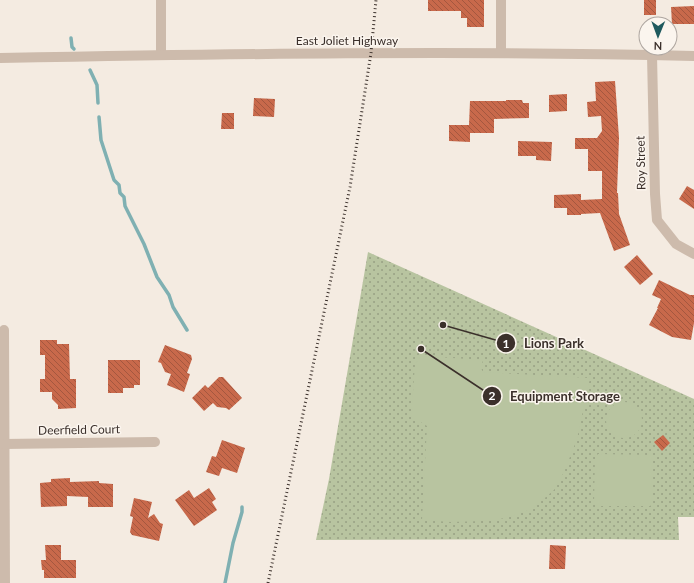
<svg xmlns="http://www.w3.org/2000/svg" width="694" height="583" viewBox="0 0 694 583" font-family="Lato,sans-serif">
	<defs>
		<pattern id="grass-dots" width="8" height="8" patternUnits="userSpaceOnUse"><rect width="8" height="8" fill="#b8c4a0"/><path d="M2 2h.1M6 6h.1" fill="none" stroke="#97a083" stroke-width="1.8" stroke-linecap="round"/></pattern>
		<pattern id="building-back-hatch" width="6" height="6" patternUnits="userSpaceOnUse"><rect width="6" height="6" fill="#c8694b"/><path d="M-1 5l2 2M0 0l6 6M5-1l2 2" fill="none" stroke="#a4573f"/></pattern>
	</defs>
	<rect width="100%" height="100%" fill="#f4ebe1"/>
	<polygon fill="url(#grass-dots)" points="368,252 694,399 694,517 678,517 679,540 601,539 316,540 329,479"/>
	<g fill="#b8c4a0">
		<polygon points="421,356 483,360 481,368 483,372 590,378 577,439 564,472 554,490 532,509 506,518 482,521 451,522 422,520 427,426 419,421 411,419 415,364"/>
		<circle cx="624" cy="420" r="18"/>
		<polygon points="598,454 650,455 653,458 653,504 650,506 597,506 594,503 595,458"/>
	</g>
	<g fill="none" stroke-linecap="round" stroke-linejoin="round">
		<g stroke="#7fb0b2" stroke-width="3.5">
			<polyline points="71,38 72,47 74,49"/>
			<polyline points="90,70 97,85 98,103"/>
			<polyline points="99,117 101,140 114,180 119,185 120,193 124,197 125,206 144,244 157,277 169,295 173,307 187,330"/>
			<polyline points="225,583 233,543 242,512 242,507"/>
		</g>
	</g>
	<g fill="url(#building-back-hatch)">
		<polygon points="428,0 484,0 484,27 467,27 467,18 461,18 461,11 428,11"/>
		<rect x="644" y="0" width="12" height="15"/>
		<polygon points="694,6 694,24 672,24 671,7"/>
		<polygon points="615,81 619,138 617,193 618,193 619,214 630,245 614,251 600,213 581,214 581,215 567,215 567,208 554,208 554,195 581,194 581,200 602,199 602,171 588,171 588,149 575,149 575,138 597,138 602,131 601,116 588,117 587,102 596,101 595,82"/>
		<polygon points="567,94 567,111 549,112 549,95"/>
		<polygon points="254,98 275,99 274,117 253,116"/>
		<polygon points="506,100 522,100 523,103 529,103 529,118 494,119 494,133 470,133 470,142 449,141 449,125 469,125 470,101 506,101"/>
		<polygon points="222,113 234,113 234,129 221,129"/>
		<polygon points="518,141 552,142 551,161 536,160 536,156 518,156"/>
		<polygon points="687,186 694,190 694,209 679,199"/>
		<polygon points="637,255 653,274 640,285 624,267"/>
		<polygon points="659,280 690,295 694,295 694,323 691,340 672,337 649,325 658,308 657,308 661,299 652,295"/>
		<polygon points="40,340 57,340 57,344 69,344 70,379 76,379 76,408 58,409 58,405 52,399 52,392 40,392 40,379 45,379 45,355 40,355"/>
		<polygon points="165,345 191,355 192,359 187,373 190,374 184,392 167,385 171,374 165,372 161,363 158,362"/>
		<polygon points="108,360 140,360 140,385 134,385 134,388 123,388 123,393 108,393"/>
		<polygon points="219,377 223,377 242,398 229,410 226,408 217,407 213,403 204,411 192,398 205,385 208,388"/>
		<polygon points="663,435 670,443 662,451 654,442"/>
		<polygon points="222,440 245,448 237,473 222,468 219,476 206,472 212,456 216,457"/>
		<polygon points="70,478 70,482 99,481 99,483 113,484 113,507 88,507 88,497 67,496 67,506 41,507 40,483 51,482 51,479"/>
		<polygon points="209,488 216,499 212,502 217,510 194,526 175,500 189,490 194,498"/>
		<polygon points="134,498 152,502 148,518 154,514 160,523 163,524 159,541 132,535 130,532 133,517 130,516"/>
		<polygon points="45,545 61,545 61,560 76,560 76,578 44,578 44,570 42,570 41,560 46,560"/>
		<polygon points="550,545 566,546 565,569 549,569"/>
	</g>
	<g fill="none" stroke-linecap="round" stroke-linejoin="round">
		<g stroke="#cdbbac" stroke-width="10">
			<polyline points="161,0 161,55"/>
			<polyline points="501,0 501,52"/>
			<polyline points="652,55 655,194 657,220 676,244 694,254"/>
			<path d="M0 58C231 54 463 50 694 56"/>
			<polyline points="4,330 5,583"/>
			<polyline points="4,444 155,442"/>
		</g>
		<polyline stroke="#3b302b" stroke-width="3" stroke-dasharray="1 3" stroke-linecap="butt" points="268,583 350,187 371,53 376,0"/>
	</g>
	<g text-anchor="middle" stroke-width="3" stroke-linejoin="round" paint-order="stroke">
		<g font-size="12" fill="#3b302b" stroke="#fbf5ee">
			<text x="347" y="45">East Joliet Highway</text>
			<text transform="translate(641 163) rotate(-91)" y="4">Roy Street</text>
			<text transform="translate(79 430) rotate(-1)" y="4">Deerfield Court</text>
		</g>
	</g>
	<path fill="none" stroke="#3b302b" stroke-width="1.5" d="M443 325L506 343M421 349L492 396"/>
	<g fill="#3b302b" stroke="#fbf5ee" stroke-width="1.5">
		<circle cx="443" cy="325" r="4"/>
		<circle cx="421" cy="349" r="4"/>
		<circle cx="506" cy="343" r="10"/>
		<circle cx="492" cy="396" r="10"/>
	</g>
	<g font-size="12" text-anchor="middle" font-weight="bold" fill="#fff">
		<text x="506" y="348">1</text>
		<text x="492" y="400">2</text>
	</g>
	<g font-size="13" text-anchor="middle" font-weight="bold" fill="#3b302b" stroke="#fbf5ee" stroke-width="3" stroke-linejoin="round" paint-order="stroke">
		<text x="554" y="348">Lions Park</text>
		<text x="565" y="401">Equipment Storage</text>
	</g>
	<g transform="translate(658 36) rotate(181)"><circle r="19" fill="#fbf5ee" stroke="#aea6a0"/>
	<path d="M0-3L7 15L0 10L-7 15Z" fill="#1f5a5e"/>
	<text y="-6" font-size="11" font-weight="bold" text-anchor="middle" fill="#3b302b">N</text>
	</g>
</svg>
